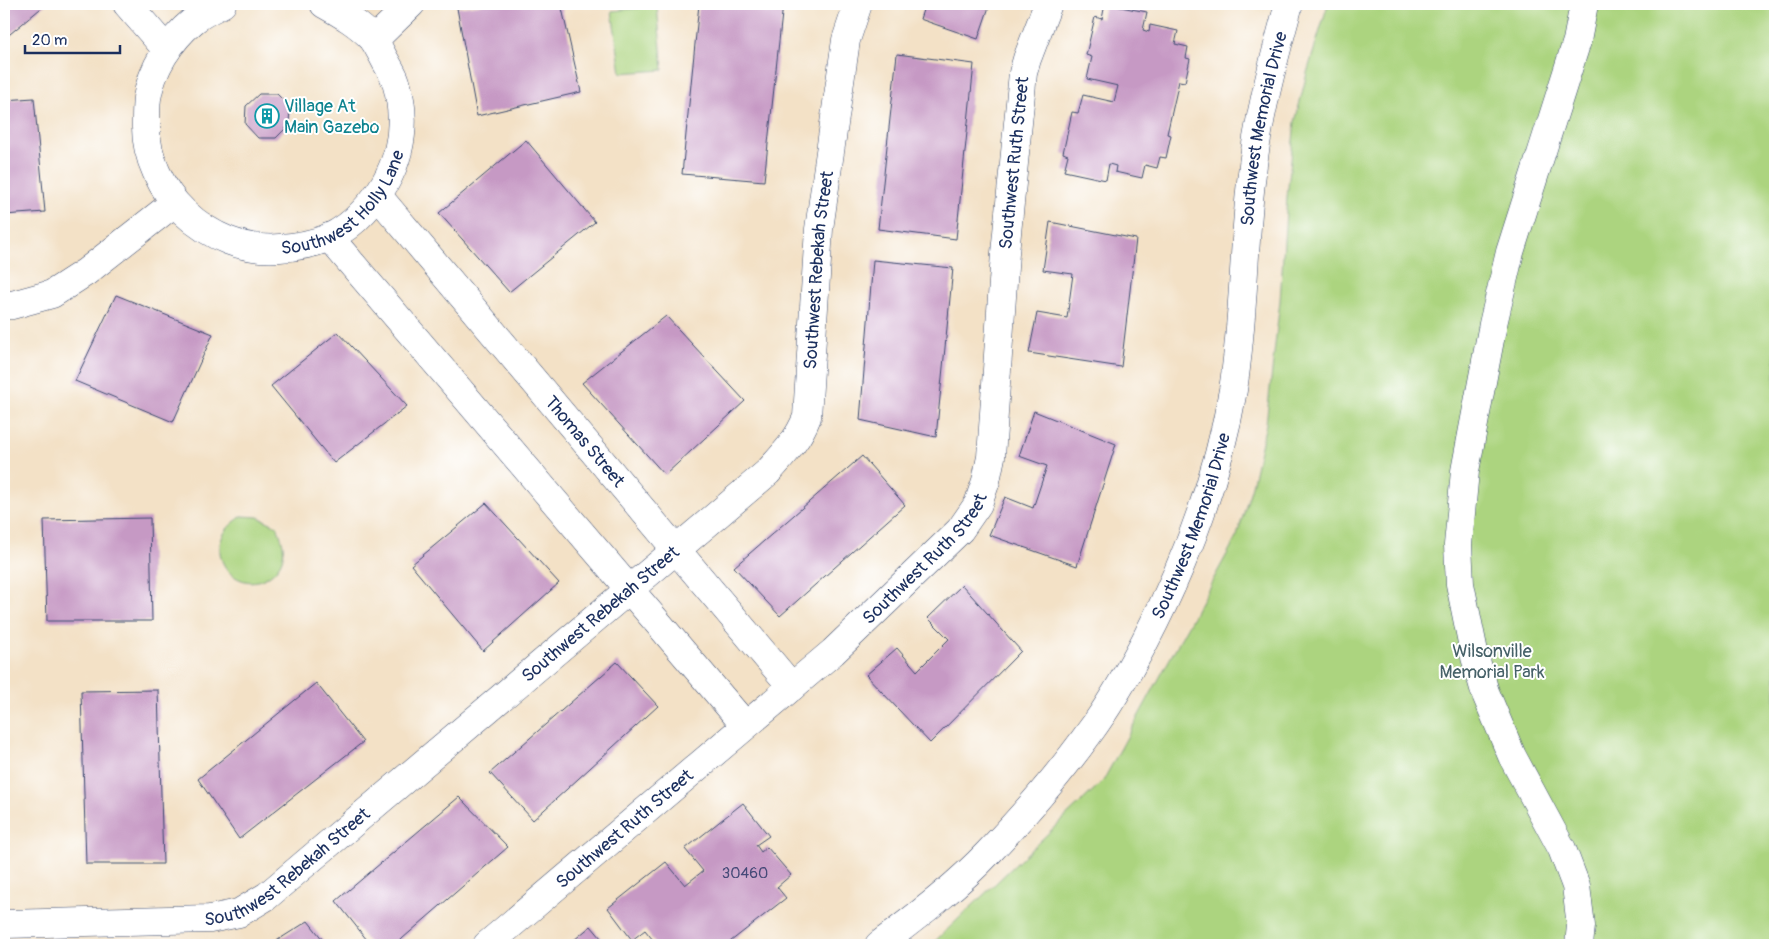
<svg xmlns="http://www.w3.org/2000/svg" width="1779" height="949" viewBox="0 0 1779 949" font-family="Pangolin,sans-serif">
	<rect width="100%" height="100%" fill="#fff"/>
	<filter id="ink" filterUnits="userSpaceOnUse"><feTurbulence type="fractalNoise" baseFrequency=".02" numOctaves="2"/><feDisplacementMap in="SourceGraphic" scale="10" xChannelSelector="R" yChannelSelector="G"/><feConvolveMatrix kernelMatrix="1 2 1 2 8 2 1 2 1" color-interpolation-filters="sRGB"/></filter>
	<filter id="wash" filterUnits="userSpaceOnUse"><feTurbulence type="fractalNoise" baseFrequency=".0096" numOctaves="4" result="noise"/><feDisplacementMap in="SourceGraphic" scale="20" xChannelSelector="R" yChannelSelector="G"/><feGaussianBlur stdDeviation="1.12" result="paint"/><feColorMatrix in="noise" values="0 0 0 0 0 0 0 0 0 0 0 0 0 0 0 0 0 1.4 0 .05"/><feComposite in="paint" operator="in"/></filter>
	<g filter="url(#wash)">
		<rect width="100%" height="100%" fill="#f3e1c6"/>
		<g fill="#acd47f" stroke="#64826e">
			<polygon points="1328,4 1775,4 1775,945 931,945 1103,781 1237,536 1252,486 1266,424 1280,301 1287,197 1295,122 1307,73"/>
			<polygon points="657,6 663,70 621,73 612,11"/>
			<path d="M242 516 258 517 277 526C280 535 285 545 283 556 280 572 261 585 245 581 223 576 213 550 225 532 229 525 236 521 242 516Z"/>
		</g>
		<g id="blocks">
			<g fill="#c699c4">
				<polygon points="4,4 46,4 4,39"/>
				<polygon points="484,4 561,4 581,92 477,116 457,8"/>
				<polygon points="699,4 783,4 764,181 682,174"/>
				<polygon points="925,4 990,4 978,39 920,19"/>
				<polygon points="1105,4 1147,12 1143,30 1149,32 1150,25 1178,31 1175,44 1188,47 1186,58 1190,59 1185,82 1179,81 1167,134 1171,135 1166,158 1160,157 1157,168 1145,165 1142,178 1115,172 1116,166 1109,164 1106,180 1064,171 1068,155 1063,153 1072,112 1078,113 1083,95 1114,102 1118,86 1087,79 1092,57 1086,55 1095,17 1102,19"/>
				<polygon points="897,54 974,64 956,239 878,229"/>
				<polygon points="259,94 277,94 290,107 289,125 276,138 258,138 245,124 246,106"/>
				<polygon points="34,98 45,212 4,215 4,100"/>
				<polygon points="526,140 595,222 509,292 439,213"/>
				<polygon points="1050,222 1136,239 1121,367 1029,353 1037,313 1067,318 1073,274 1043,270"/>
				<polygon points="873,260 953,268 936,437 860,420"/>
				<polygon points="116,295 213,334 173,422 75,381"/>
				<polygon points="666,316 745,401 665,475 582,383"/>
				<polygon points="338,332 407,406 334,463 271,386"/>
				<polygon points="1034,411 1116,444 1077,566 989,535 1005,497 1033,508 1047,466 1019,456"/>
				<polygon points="862,456 905,505 780,616 734,567"/>
				<polygon points="486,503 559,583 483,651 411,565"/>
				<polygon points="150,518 152,621 47,621 44,520"/>
				<polygon points="962,585 1021,651 930,743 866,675 897,648 917,671 949,639 928,618"/>
				<polygon points="617,662 658,706 533,820 490,773"/>
				<polygon points="316,683 363,742 239,839 198,779"/>
				<polygon points="158,690 163,864 86,864 81,691"/>
				<polygon points="459,797 508,847 395,945 371,945 336,901"/>
				<polygon points="743,803 769,836 756,845 761,852 767,847 791,875 777,887 786,898 726,945 657,945 645,930 632,940 608,908 666,862 685,885 703,871 685,849"/>
				<polygon points="308,921 327,945 270,945"/>
				<polygon points="591,926 607,945 568,945"/>
			</g>
		</g>
	</g>
	<g filter="url(#ink)">
		<use href="#blocks" fill-opacity="0" stroke="#3b4a6e" stroke-width="1"/>
		<g fill="none" stroke-linecap="round" stroke-linejoin="round">
			<g stroke="#3b4a6e" stroke-width="29">
				<g id="minor">
					<polyline points="127,4 167,50"/>
					<path id="s1" d="M222 4C212 9 201 14 193 21 170 40 152 69 147 98 146 106 146 116 146 124 145 156 162 191 184 212 210 237 244 251 280 248 297 247 312 244 328 238 341 232 354 222 364 211 398 175 410 130 396 82 394 75 390 69 386 62 382 55 378 46 373 39 359 24 342 14 324 4"/>
					<polyline points="374,40 411,4"/>
					<path id="s2" d="M378 196 792 687"/>
					<polyline points="329,237 745,725"/>
					<polyline points="4,305 12,305 52,294 86,272 174,203"/>
					<path id="s3" d="M4 924 210 919 239 913 267 896 768 472C785 453 798 440 807 417L819 229 846 40 858 4"/>
					<path id="s4" d="M487 945 833 652 960 530 978 504 986 481 991 457 1005 253 1023 73 1027 59 1048 4"/>
					<path id="s5" d="M879 945C917 916 956 887 989 852 1025 814 1059 775 1089 733 1110 705 1128 673 1145 641 1186 562 1218 478 1233 390 1244 321 1243 251 1251 182 1257 121 1273 62 1289 4"/>
					<polyline points="1579,945 1581,926 1576,886 1562,849 1512,756 1485,692 1475,657 1460,584 1458,545 1465,471 1493,324 1510,252 1577,41 1584,4"/>
				</g>
			</g>
			<use href="#minor" stroke="#fff" stroke-width="28"/>
		</g>
	</g>
	<defs>
		<g id="building-ring" transform="scale(1.25)"><circle r="9.5" fill="#fff" stroke="#0f9aa8" stroke-width="1.5"/><path d="M-4-6H4V6H1V3H-1V6H-4ZM-2.5-4.3h1.7v1.8h-1.7ZM.8-4.3h1.7v1.8H.8ZM-2.5-1h1.7V.8h-1.7ZM.8-1h1.7V.8H.8Z" fill="#0f9aa8"/></g>
	</defs>
	<g fill-rule="evenodd">
		<use href="#building-ring" x="267" y="116"/>
	</g>
	<g text-anchor="middle" stroke-width="4" stroke-linejoin="round" paint-order="stroke">
		<g font-size="15" fill="#464a78">
			<text x="745" y="878">30460</text>
		</g>
		<g font-size="18" fill="#0d838f" stroke="#fff" text-anchor="start">
			<text x="284" y="112">Village At<tspan x="284" dy="21">Main Gazebo</tspan></text>
		</g>
		<g font-size="18" fill="#1b2f5e" stroke="#fff">
			<text dy="6" stroke="none"><textPath href="#s5" startOffset="938">Southwest Memorial Drive</textPath></text>
			<text dy="6" stroke="none"><textPath href="#s4" startOffset="1005">Southwest Ruth Street</textPath></text>
			<text dy="6" stroke="none"><textPath href="#s1" startOffset="438">Southwest Holly Lane</textPath></text>
			<text dy="6" stroke="none"><textPath href="#s3" startOffset="1140">Southwest Rebekah Street</textPath></text>
			<text dy="6" stroke="none"><textPath href="#s2" startOffset="321">Thomas Street</textPath></text>
			<text dy="6" stroke="none"><textPath href="#s5" startOffset="532">Southwest Memorial Drive</textPath></text>
			<text dy="6" stroke="none"><textPath href="#s4" startOffset="585">Southwest Ruth Street</textPath></text>
			<text dy="6" stroke="none"><textPath href="#s3" startOffset="705">Southwest Rebekah Street</textPath></text>
			<text dy="6" stroke="none"><textPath href="#s4" startOffset="180">Southwest Ruth Street</textPath></text>
			<text dy="6" stroke="none"><textPath href="#s3" startOffset="300">Southwest Rebekah Street</textPath></text>
		</g>
		<g font-size="18" fill="#466168" stroke="#fff">
			<text x="1492" y="657">Wilsonville<tspan x="1492" dy="21">Memorial Park</tspan></text>
		</g>
	</g>
	<rect width="1779" height="949" fill="none" stroke="#fff" stroke-width="20"/>
	<path d="M25 45v8h95v-8" fill="none" stroke="#1b2f5e" stroke-width="2.5"/>
	<text x="32" y="45" font-size="15" fill="#1b2f5e" stroke="#ffffff" stroke-width="4" paint-order="stroke">20 m</text>
</svg>
